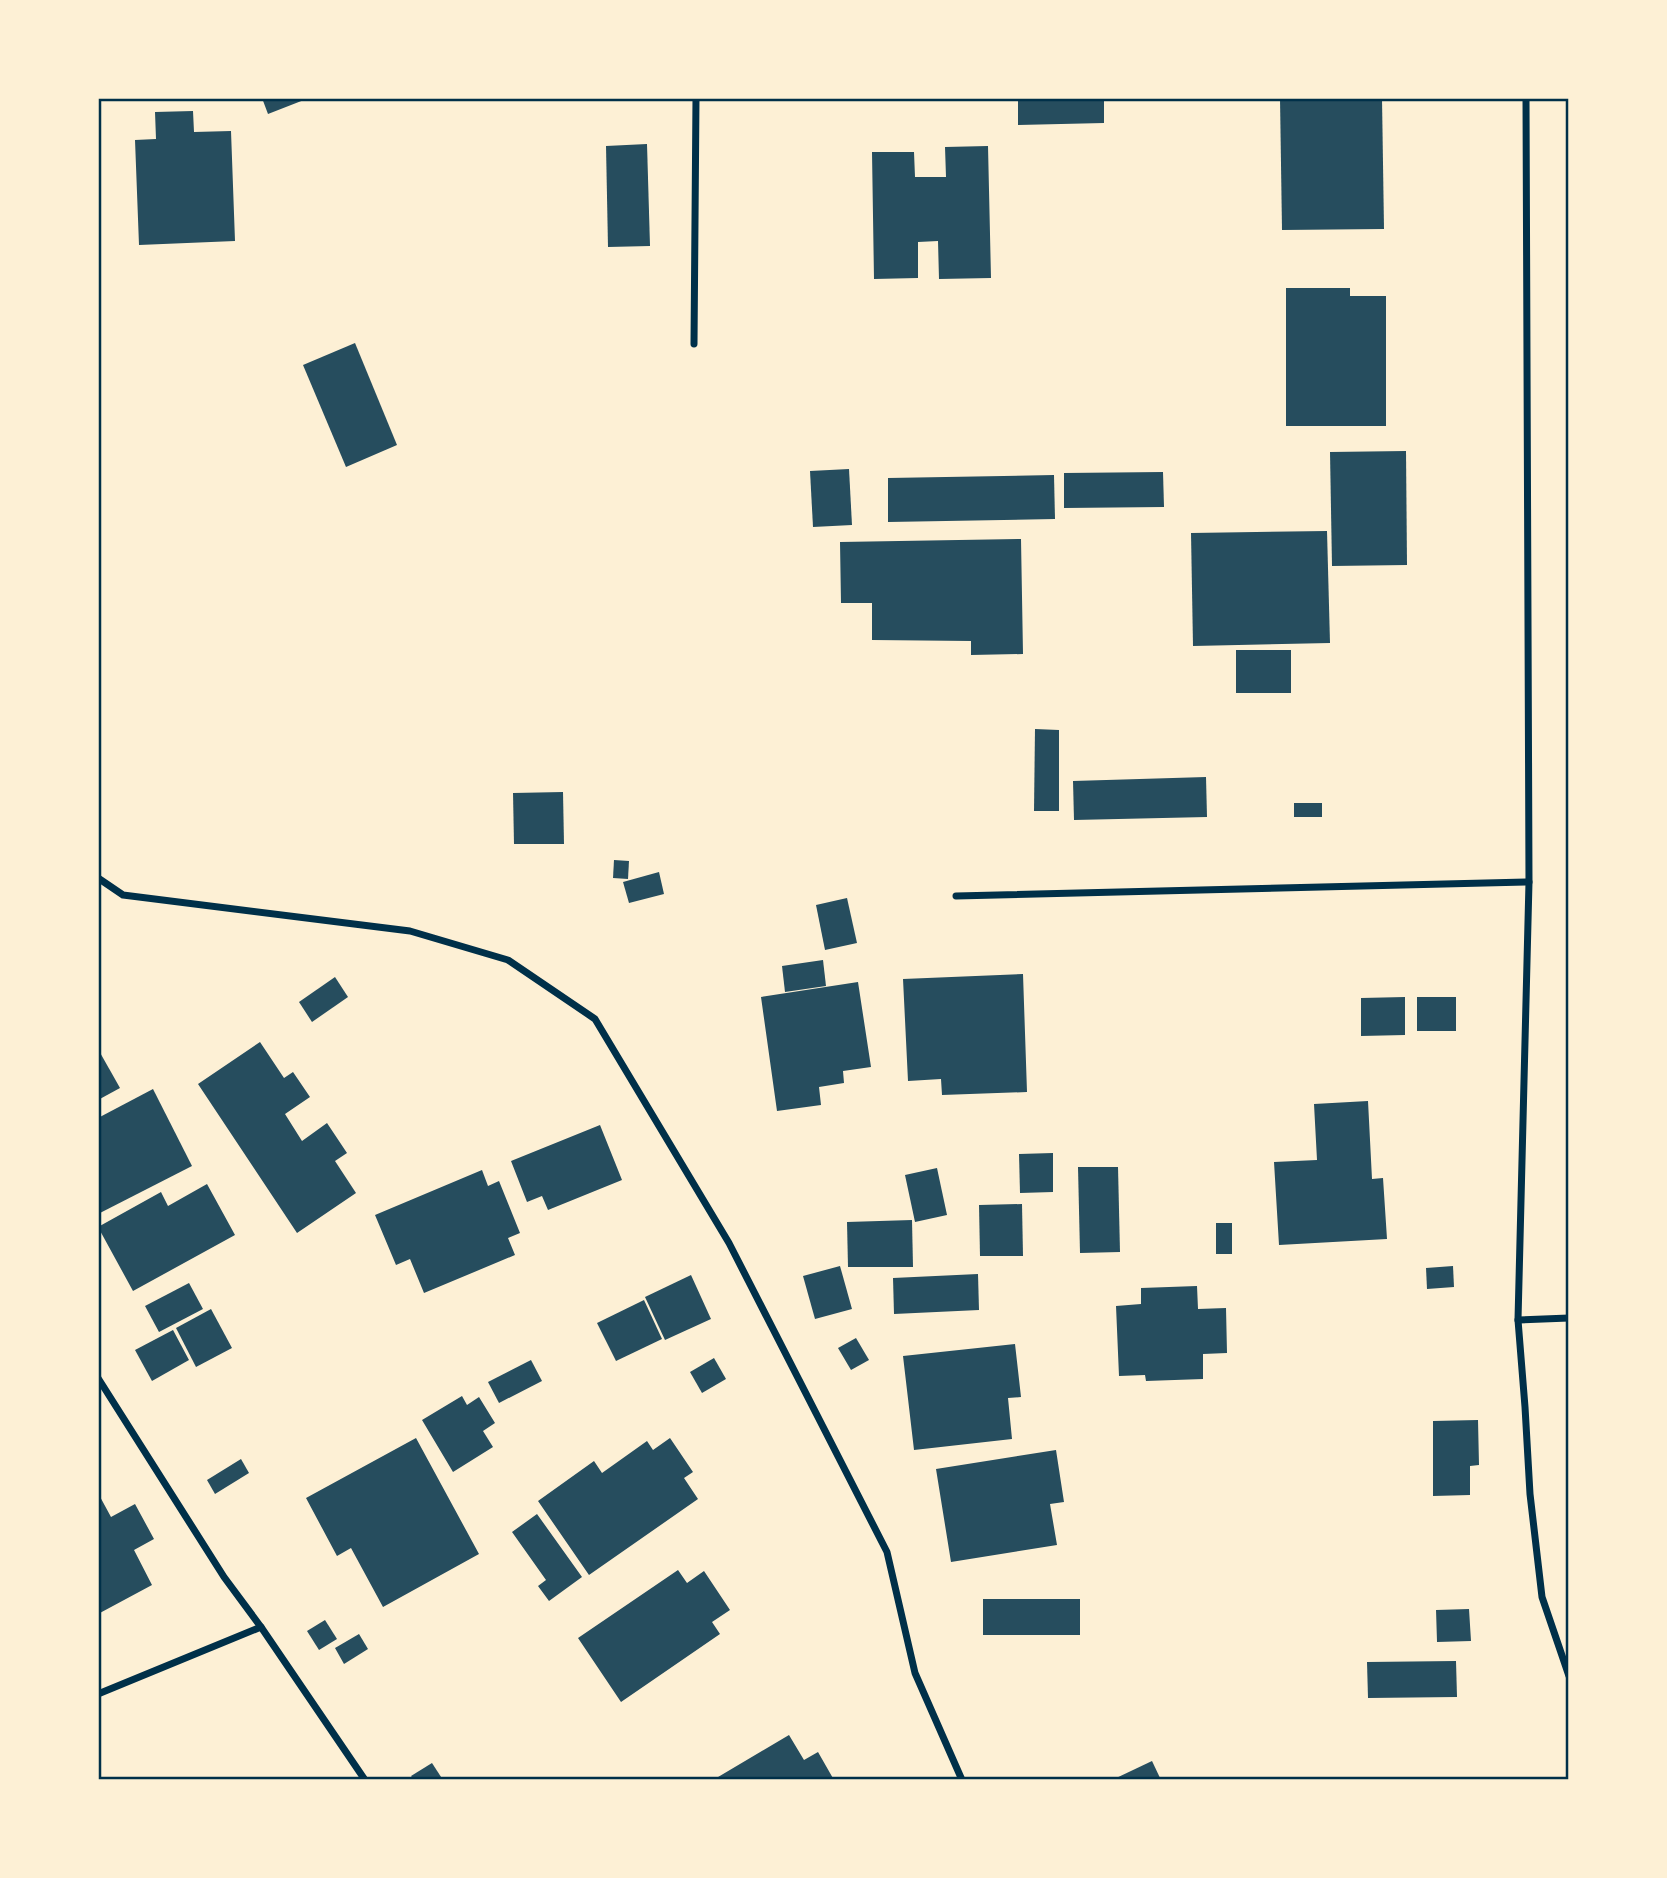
<svg xmlns="http://www.w3.org/2000/svg" width="1667" height="1878" viewBox="0 0 1667 1878" font-family="Lato,sans-serif">
	<rect width="100%" height="100%" fill="#fdf0d5"/>
	<g fill="#264d5e">
		<polygon points="262,98 309,98 268,114"/>
		<polygon points="1018,98 1104,98 1104,123 1018,125"/>
		<polygon points="1280,98 1382,98 1384,229 1282,230"/>
		<polygon points="193,111 194,132 231,131 235,241 139,245 135,140 156,139 155,112"/>
		<polygon points="647,144 650,246 608,247 606,146"/>
		<polygon points="988,146 991,278 939,279 938,241 918,242 918,278 874,279 872,152 914,152 915,177 946,177 945,147"/>
		<polygon points="1286,288 1350,288 1350,296 1386,296 1386,426 1286,426"/>
		<polygon points="355,343 397,445 346,467 303,365"/>
		<polygon points="1406,451 1407,565 1332,566 1330,452"/>
		<polygon points="849,469 852,525 813,527 810,471"/>
		<polygon points="1163,472 1164,507 1064,508 1064,473"/>
		<polygon points="1054,475 1055,519 888,522 888,478"/>
		<polygon points="1327,531 1330,643 1193,646 1191,533"/>
		<polygon points="1021,539 1023,654 971,655 971,641 872,640 872,603 841,603 840,542"/>
		<rect x="1236" y="650" width="55" height="43"/>
		<polygon points="1035,729 1059,730 1059,811 1034,811"/>
		<polygon points="1206,777 1207,817 1074,820 1073,781"/>
		<polygon points="563,792 564,844 514,844 513,793"/>
		<rect x="1294" y="803" width="28" height="14"/>
		<polygon points="614,860 629,861 628,879 613,878"/>
		<polygon points="659,872 664,894 629,903 623,882"/>
		<polygon points="847,898 857,943 825,950 816,905"/>
		<polygon points="823,960 826,986 785,992 782,966"/>
		<polygon points="1023,974 1027,1092 942,1095 941,1079 908,1081 903,979"/>
		<polygon points="335,977 348,997 312,1022 299,1002"/>
		<polygon points="858,982 871,1067 843,1071 844,1083 819,1087 821,1105 777,1111 761,997"/>
		<polygon points="1405,997 1405,1035 1361,1036 1361,998"/>
		<rect x="1417" y="997" width="39" height="34"/>
		<polygon points="260,1042 284,1078 293,1072 310,1097 285,1114 302,1141 327,1123 347,1153 335,1161 356,1193 297,1233 198,1084"/>
		<polygon points="98,1049 120,1088 98,1100"/>
		<polygon points="153,1089 192,1166 98,1214 98,1118"/>
		<polygon points="1368,1101 1372,1179 1383,1178 1387,1239 1279,1245 1274,1162 1317,1160 1314,1104"/>
		<polygon points="600,1125 622,1180 548,1210 542,1196 527,1202 511,1161"/>
		<polygon points="1053,1153 1053,1192 1020,1193 1019,1154"/>
		<polygon points="1078,1167 1118,1167 1120,1252 1080,1253"/>
		<polygon points="937,1168 947,1215 915,1222 905,1175"/>
		<polygon points="482,1170 488,1186 499,1181 520,1233 508,1238 515,1255 424,1293 410,1259 396,1265 375,1215"/>
		<polygon points="207,1184 235,1235 133,1291 98,1227 161,1192 168,1206"/>
		<polygon points="1022,1204 1023,1256 980,1256 979,1205"/>
		<polygon points="912,1220 913,1267 848,1267 847,1222"/>
		<rect x="1216" y="1223" width="16" height="31"/>
		<polygon points="840,1266 852,1309 815,1319 803,1276"/>
		<polygon points="1453,1266 1454,1287 1427,1289 1426,1268"/>
		<polygon points="978,1274 979,1310 894,1314 893,1278"/>
		<polygon points="691,1275 711,1319 665,1340 645,1297"/>
		<polygon points="189,1283 203,1309 159,1332 145,1306"/>
		<polygon points="1197,1286 1198,1309 1226,1308 1227,1353 1203,1354 1203,1379 1146,1381 1145,1375 1119,1376 1116,1306 1141,1304 1141,1288"/>
		<polygon points="644,1300 662,1339 616,1361 597,1323"/>
		<polygon points="211,1309 232,1348 196,1367 176,1328"/>
		<polygon points="173,1330 189,1360 152,1381 135,1350"/>
		<polygon points="856,1338 869,1360 851,1370 838,1348"/>
		<polygon points="1015,1344 1021,1397 1008,1398 1012,1439 914,1450 903,1356"/>
		<polygon points="714,1358 726,1379 702,1393 690,1372"/>
		<polygon points="531,1360 542,1381 499,1403 488,1382"/>
		<polygon points="462,1396 467,1405 479,1397 495,1423 483,1431 493,1447 453,1472 422,1420"/>
		<polygon points="1478,1420 1479,1465 1470,1466 1470,1495 1433,1496 1433,1421"/>
		<polygon points="416,1438 479,1554 383,1607 351,1548 337,1556 306,1498"/>
		<polygon points="670,1438 693,1472 684,1478 698,1499 589,1575 538,1501 594,1461 602,1473 647,1441 653,1450"/>
		<polygon points="1056,1450 1064,1502 1050,1504 1057,1545 951,1562 936,1469"/>
		<polygon points="241,1459 249,1473 215,1494 207,1480"/>
		<polygon points="98,1493 111,1517 135,1504 154,1539 134,1550 152,1585 98,1614"/>
		<polygon points="537,1514 582,1577 549,1601 538,1586 546,1580 512,1532"/>
		<polygon points="678,1570 687,1583 704,1571 730,1610 712,1622 720,1634 621,1702 578,1638"/>
		<rect x="983" y="1599" width="97" height="36"/>
		<polygon points="1469,1609 1471,1641 1437,1642 1436,1610"/>
		<polygon points="325,1620 337,1639 319,1650 307,1631"/>
		<polygon points="359,1634 368,1649 344,1664 335,1648"/>
		<polygon points="1456,1661 1457,1697 1368,1698 1367,1662"/>
		<polygon points="789,1735 804,1760 818,1752 834,1780 713,1780"/>
		<polygon points="1152,1761 1161,1780 1112,1780"/>
		<polygon points="432,1763 443,1780 414,1780 411,1776"/>
	</g>
	<g fill="none" stroke-linecap="round" stroke-linejoin="round">
		<g stroke="#003049" stroke-width="7">
			<polyline points="1526,98 1529,882 1518,1320 1525,1407 1530,1494 1542,1597 1569,1676"/>
			<polyline points="694,344 696,98"/>
			<polyline points="98,878 123,895 410,931 508,960 595,1019 729,1243 887,1552 915,1673 962,1780"/>
			<polyline points="956,896 1529,882"/>
			<polyline points="1518,1320 1569,1318"/>
			<polyline points="98,1378 224,1577 261,1627 365,1780"/>
			<polyline points="98,1694 261,1627"/>
		</g>
	</g>
	<rect width="1667" height="1878" fill="none" stroke="#fdf0d5" stroke-width="200"/>
	<rect x="100" y="100" width="1467" height="1678" fill="none" stroke="#003049" stroke-width="2.5"/>
</svg>
